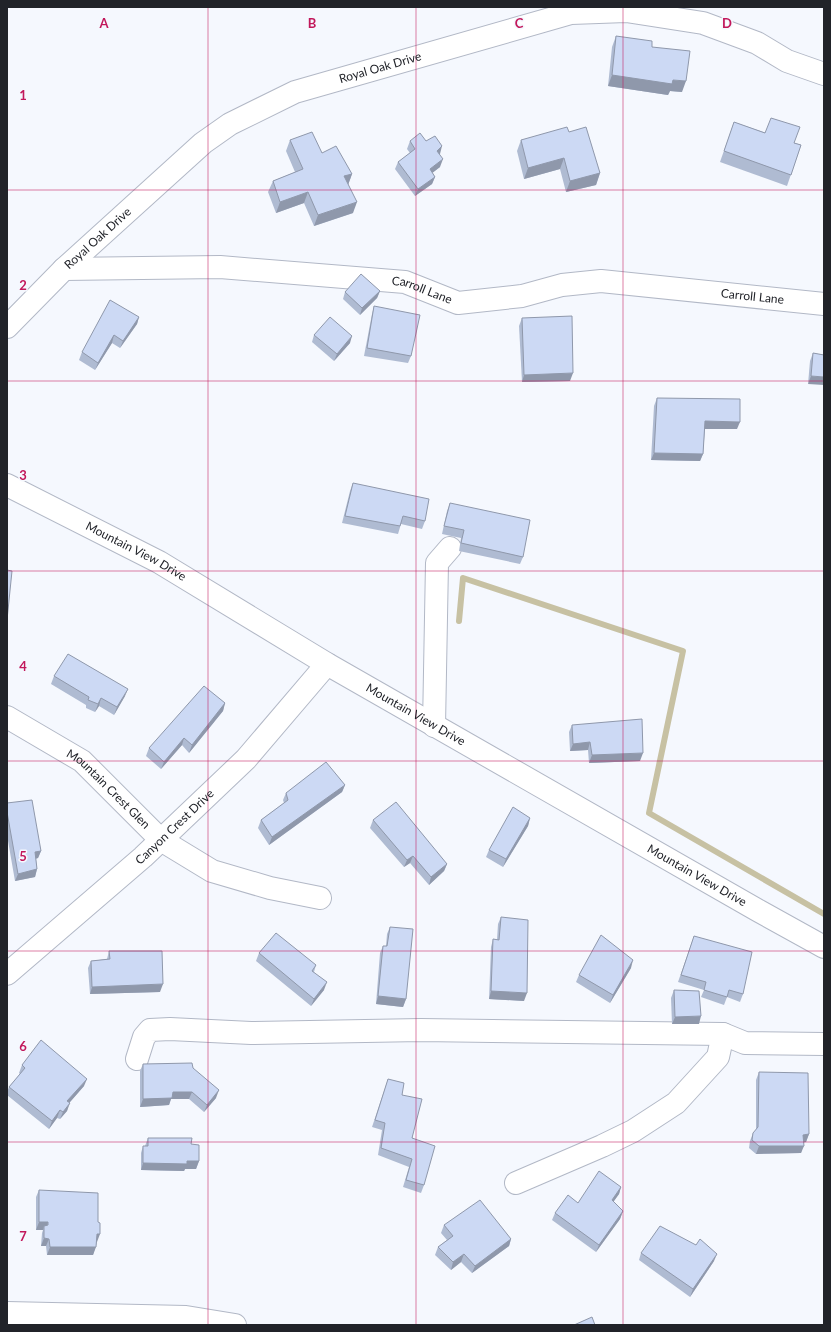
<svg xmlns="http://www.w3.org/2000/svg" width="831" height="1332" viewBox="0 0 831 1332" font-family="Lato,sans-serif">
	<rect width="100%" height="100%" fill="#f5f8fe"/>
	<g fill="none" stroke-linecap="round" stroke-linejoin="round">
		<polyline stroke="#c7c1a3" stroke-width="6" points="459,621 463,578 683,651 649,813 824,914"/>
		<g stroke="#b2b8c6" stroke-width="24">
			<g id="minor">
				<path id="s1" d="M64 269 220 267 405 282 458 303 522 296 562 285 601 281 824 304"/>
				<path id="s2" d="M7 327 64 269 203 143 230 124 295 92 571 13 626 11 703 23 757 43 787 61 824 74"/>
				<path id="s3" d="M7 485 159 562 327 664 759 911 824 947"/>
				<path id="s4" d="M7 717 82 761 161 840 212 871 270 888 320 898"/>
				<polyline points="434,726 437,563 450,548"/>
				<path id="s5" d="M7 974 143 857 246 759 327 664"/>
				<polyline points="137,1059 144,1037 150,1030 170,1029 251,1033 421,1030 723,1034 745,1043 824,1044"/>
				<polyline points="516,1183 602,1146 633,1131 676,1103 718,1057 723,1034"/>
				<polyline points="7,1313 186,1317 235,1325"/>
			</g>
		</g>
		<use href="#minor" stroke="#fff" stroke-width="22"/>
	</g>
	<g fill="#afbbd2">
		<polygon points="616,36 652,47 682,92 670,91 668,95 608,86 612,47"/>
		<polygon points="734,122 801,145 787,186 720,162"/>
		<polygon points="569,132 600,173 596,185 566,192 560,169 524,179 517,151 521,140"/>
		<polygon points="290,140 322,153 352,174 348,185 353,213 314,226 304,203 276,213 268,192 273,181 295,172 286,151"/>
		<polygon points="410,141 426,141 439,154 440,167 432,173 435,177 432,184 415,196 395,169 398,162 410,153 407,149"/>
		<polygon points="380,291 377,298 360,315 343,299 345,292"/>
		<polygon points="374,306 411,356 408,363 364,356 372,314"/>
		<polygon points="139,317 137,324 120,348 112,343 95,370 79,360 82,352"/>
		<polygon points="522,318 570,381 522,382 519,326"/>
		<polygon points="314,335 350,343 334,361 312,342"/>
		<polygon points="813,353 824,355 808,384 810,361"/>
		<polygon points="657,398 737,429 705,429 703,454 700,461 651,460 654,406"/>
		<polygon points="353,483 425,521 422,529 401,524 398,534 342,523 350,491"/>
		<polygon points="450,503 523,557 520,564 459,551 461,538 442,534 447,511"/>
		<polygon points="54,676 125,696 114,715 99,706 95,712 86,708 86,705 51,684"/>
		<polygon points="225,703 223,711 189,753 182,745 161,769 146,756 149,748"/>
		<polygon points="572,725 640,761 589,763 588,750 570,751 569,732"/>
		<polygon points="345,785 342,792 269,845 258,828 261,820 284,803 283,800 286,793"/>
		<polygon points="7,803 41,851 38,858 36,859 37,869 35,877 15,881 7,835"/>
		<polygon points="530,818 528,826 503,867 486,857 489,850"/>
		<polygon points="373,820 447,864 444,871 429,885 410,863 404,867 370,828"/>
		<polygon points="501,917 524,1001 489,999 491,947 493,939 497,940 498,924"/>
		<polygon points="390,927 406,999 403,1007 376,1004 380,953 383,946 386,946 387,934"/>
		<polygon points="694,936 743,994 740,1002 727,997 724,1005 701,997 704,990 678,982"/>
		<polygon points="109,951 160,992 90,994 88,968 91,961 107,959"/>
		<polygon points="259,953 316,965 314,972 324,990 311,1006 256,961"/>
		<polygon points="631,968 610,1003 576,982 579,975"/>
		<polygon points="674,990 699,1024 672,1024 671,998"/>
		<polygon points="143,1064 193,1068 216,1098 204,1112 189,1099 171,1099 169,1105 140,1107 140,1071"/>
		<polygon points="22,1065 84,1086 69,1103 67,1111 60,1119 57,1118 49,1129 7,1095 7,1092 9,1087 20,1074 19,1073"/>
		<polygon points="759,1072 809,1134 806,1142 804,1142 801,1153 756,1154 749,1148 750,1141 753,1133 756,1130 756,1080"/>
		<polygon points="388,1079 402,1095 424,1185 421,1193 403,1187 409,1167 378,1155 382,1130 372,1127"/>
		<polygon points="148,1138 191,1144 199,1161 196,1169 185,1169 184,1171 141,1170 141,1153 143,1146 145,1146"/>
		<polygon points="621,1187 619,1194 613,1202 623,1211 620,1219 596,1252 552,1220 555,1213 578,1203"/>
		<polygon points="39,1190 97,1242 93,1255 47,1255 46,1246 41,1246 42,1233 43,1230 36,1230 36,1197"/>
		<polygon points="444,1225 511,1239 509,1246 472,1273 461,1262 451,1270 435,1255 438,1247 447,1240 441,1233"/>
		<polygon points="641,1253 714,1261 690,1297 639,1260"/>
	</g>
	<g fill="#8f98ab">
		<polygon points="612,75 673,80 686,81 682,92 670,91 668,95 608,86"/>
		<polygon points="442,146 440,154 434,158 437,151"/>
		<polygon points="564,158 560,169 524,179 528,168"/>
		<polygon points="443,159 440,167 427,177 430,169"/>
		<polygon points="600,173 596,185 566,192 570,181"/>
		<polygon points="352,174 348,185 344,176"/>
		<polygon points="435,177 432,184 415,196 418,189"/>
		<polygon points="308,192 304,203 276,213 280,202"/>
		<polygon points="357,202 353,213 314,226 318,215"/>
		<polygon points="380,291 377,298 360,315 362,308"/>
		<polygon points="139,317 137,324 120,348 123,341"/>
		<polygon points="114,335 112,343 95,370 98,363"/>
		<polygon points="352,336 350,343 334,361 337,354"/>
		<polygon points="573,373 570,381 522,382 524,375"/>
		<polygon points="811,376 824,377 824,385 808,384"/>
		<polygon points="705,421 740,422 737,429 702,429"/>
		<polygon points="654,453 703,454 700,461 651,460"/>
		<polygon points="128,689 125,696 114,715 117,707"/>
		<polygon points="101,698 99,706 95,712 98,704"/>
		<polygon points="225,703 223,711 189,753 192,745"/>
		<polygon points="184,738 182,745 161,769 164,762"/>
		<polygon points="590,742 588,750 570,751 573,744"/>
		<polygon points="643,753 640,761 589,763 592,755"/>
		<polygon points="345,785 342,792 269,845 272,837"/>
		<polygon points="530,818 528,826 503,867 506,859"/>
		<polygon points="41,851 38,858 32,859 35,852"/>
		<polygon points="413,856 410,863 404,867 407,860"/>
		<polygon points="447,864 444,871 429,885 431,877"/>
		<polygon points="37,869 35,877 15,881 18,874"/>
		<polygon points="633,960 631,968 610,1003 613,995"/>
		<polygon points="327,982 324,990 311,1006 314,999"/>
		<polygon points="163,984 160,992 90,994 92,987"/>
		<polygon points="491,991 527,993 524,1001 489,999"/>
		<polygon points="378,996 406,999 403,1007 376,1004"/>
		<polygon points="701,1016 699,1024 672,1024 675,1017"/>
		<polygon points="87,1079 84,1086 64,1109 67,1101"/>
		<polygon points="219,1090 216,1098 204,1112 207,1105"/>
		<polygon points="173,1092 192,1092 189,1099 171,1099 169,1105 140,1107 143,1099"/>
		<polygon points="70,1103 67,1111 60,1119 63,1112"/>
		<polygon points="60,1110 57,1118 49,1129 52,1121"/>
		<polygon points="809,1134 806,1142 801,1143 803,1135"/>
		<polygon points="759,1146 804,1146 801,1153 756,1154"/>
		<polygon points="187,1161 199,1161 196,1169 185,1169 184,1171 141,1170 143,1163"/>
		<polygon points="621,1187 619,1194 609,1208 612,1200"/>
		<polygon points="623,1211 620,1219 596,1252 599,1245"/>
		<polygon points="39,1222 48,1222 46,1230 44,1226 43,1230 36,1230"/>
		<polygon points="97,1234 100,1234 97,1242 94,1242"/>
		<polygon points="44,1238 49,1239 46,1246 41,1246"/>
		<polygon points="511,1239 509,1246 472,1273 475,1266"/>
		<polygon points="50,1247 96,1247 93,1255 47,1255"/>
		<polygon points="464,1254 461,1262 451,1270 453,1262"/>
		<polygon points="717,1254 714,1261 690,1297 693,1289"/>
	</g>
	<g fill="#ccd9f4" stroke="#8f98ab">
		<polygon points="616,36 652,41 652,47 690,51 686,81 673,80 672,84 612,75"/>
		<polygon points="771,118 800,127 794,143 801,145 791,175 724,151 734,122 765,133"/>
		<polygon points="567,127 569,132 586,127 600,173 570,181 564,158 528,168 521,140"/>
		<polygon points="312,132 322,153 336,146 352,174 344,176 357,202 318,215 308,192 280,202 273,181 303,169 290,140"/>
		<polygon points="420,133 426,141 435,136 442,146 437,151 443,159 430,169 435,177 418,189 398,162 415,149 410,141"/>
		<polygon points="361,274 380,291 362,308 345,292"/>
		<polygon points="110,300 139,317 123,341 114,335 98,363 82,352"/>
		<polygon points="374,306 420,315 411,356 367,348"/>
		<polygon points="572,316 573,373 524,375 522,318"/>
		<polygon points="330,317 352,336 337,354 314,335"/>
		<polygon points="813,353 824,355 824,377 811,376"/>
		<polygon points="657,398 740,399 740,422 705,421 703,454 654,453"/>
		<polygon points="353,483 429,499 425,521 403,516 400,526 345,516"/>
		<polygon points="450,503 530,520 523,557 461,543 464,530 444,526"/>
		<polygon points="7,570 12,571 7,620"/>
		<polygon points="68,654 128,689 117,707 101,698 98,704 88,700 89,697 54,676"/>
		<polygon points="204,686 225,703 192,745 184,738 164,762 149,748"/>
		<polygon points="642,719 643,753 592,755 590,742 573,744 572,725"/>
		<polygon points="326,762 345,785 272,837 261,820 288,800 286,793"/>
		<polygon points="32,800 41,851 35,852 37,869 18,874 7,812 7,803"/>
		<polygon points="396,802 447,864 431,877 413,856 407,860 373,820"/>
		<polygon points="513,807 530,818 506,859 489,850"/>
		<polygon points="501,917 528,920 527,993 491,991 493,939 499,940"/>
		<polygon points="390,927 413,929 406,999 378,996 383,946 387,946"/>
		<polygon points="276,933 316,965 312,971 327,982 314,999 259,953"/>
		<polygon points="601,935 633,960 613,995 579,975"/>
		<polygon points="694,936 752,952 743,994 729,990 727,997 704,990 706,982 681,975"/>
		<polygon points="109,951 162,951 163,984 92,987 91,961 110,959"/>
		<polygon points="674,990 699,991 701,1016 675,1017"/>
		<polygon points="41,1040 87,1079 67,1101 70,1103 63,1112 60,1110 52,1121 9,1087 25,1068 22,1065"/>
		<polygon points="192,1063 193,1068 219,1090 207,1105 192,1092 173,1092 172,1098 143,1099 143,1064"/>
		<polygon points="759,1072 808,1073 809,1134 803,1135 804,1146 759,1146 752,1140 753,1133 758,1127"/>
		<polygon points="388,1079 404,1083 402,1095 422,1099 412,1138 435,1146 424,1185 406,1180 412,1159 381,1148 385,1123 375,1120"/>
		<polygon points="148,1138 192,1138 191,1144 199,1145 199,1161 187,1161 187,1164 143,1163 143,1146 148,1146"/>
		<polygon points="599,1171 621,1187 612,1200 623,1211 599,1245 555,1213 568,1195 578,1203"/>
		<polygon points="39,1190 98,1193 98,1222 100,1223 100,1234 97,1234 96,1247 50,1247 49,1239 44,1238 44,1226 48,1225 48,1222 39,1222"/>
		<polygon points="480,1200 511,1239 475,1266 464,1254 453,1262 438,1247 453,1236 444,1225"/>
		<polygon points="660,1226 696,1245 700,1239 717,1254 693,1289 641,1253"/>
		<polygon points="592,1317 595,1325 574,1325"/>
	</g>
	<path fill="none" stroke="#c2185b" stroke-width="1" stroke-opacity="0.55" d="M208 7V1325M416 7V1325M623 7V1325M7 190H824M7 381H824M7 571H824M7 761H824M7 951H824M7 1142H824"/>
	<g text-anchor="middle" stroke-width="3" stroke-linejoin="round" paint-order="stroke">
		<g font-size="12" fill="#212329" stroke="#f5f8fe">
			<text dy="4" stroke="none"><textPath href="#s2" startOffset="463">Royal Oak Drive</textPath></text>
			<text dy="4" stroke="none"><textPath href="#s2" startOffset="127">Royal Oak Drive</textPath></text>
			<text dy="4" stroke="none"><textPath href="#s1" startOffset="360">Carroll Lane</textPath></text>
			<text dy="4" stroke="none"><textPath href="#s1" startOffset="696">Carroll Lane</textPath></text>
			<text dy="4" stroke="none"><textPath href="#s3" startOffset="145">Mountain View Drive</textPath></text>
			<text dy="4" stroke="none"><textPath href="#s3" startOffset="469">Mountain View Drive</textPath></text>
			<text dy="4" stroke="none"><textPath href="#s4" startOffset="125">Mountain Crest Glen</textPath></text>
			<text dy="4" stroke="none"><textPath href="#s5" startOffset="223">Canyon Crest Drive</textPath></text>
			<text dy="4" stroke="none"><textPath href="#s3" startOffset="793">Mountain View Drive</textPath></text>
		</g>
	</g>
	<g font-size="13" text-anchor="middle" font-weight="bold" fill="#c2185b" stroke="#f5f8fe" stroke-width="3" stroke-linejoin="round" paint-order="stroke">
		<text x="104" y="28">A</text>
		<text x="312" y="28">B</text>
		<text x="519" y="28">C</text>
		<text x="727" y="28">D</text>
		<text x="23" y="100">1</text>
		<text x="23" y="290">2</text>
		<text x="23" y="480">3</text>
		<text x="23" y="671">4</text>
		<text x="23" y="861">5</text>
		<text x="23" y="1051">6</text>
		<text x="23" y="1241">7</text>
	</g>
	<rect width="831" height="1332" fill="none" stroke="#212329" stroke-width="16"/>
</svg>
